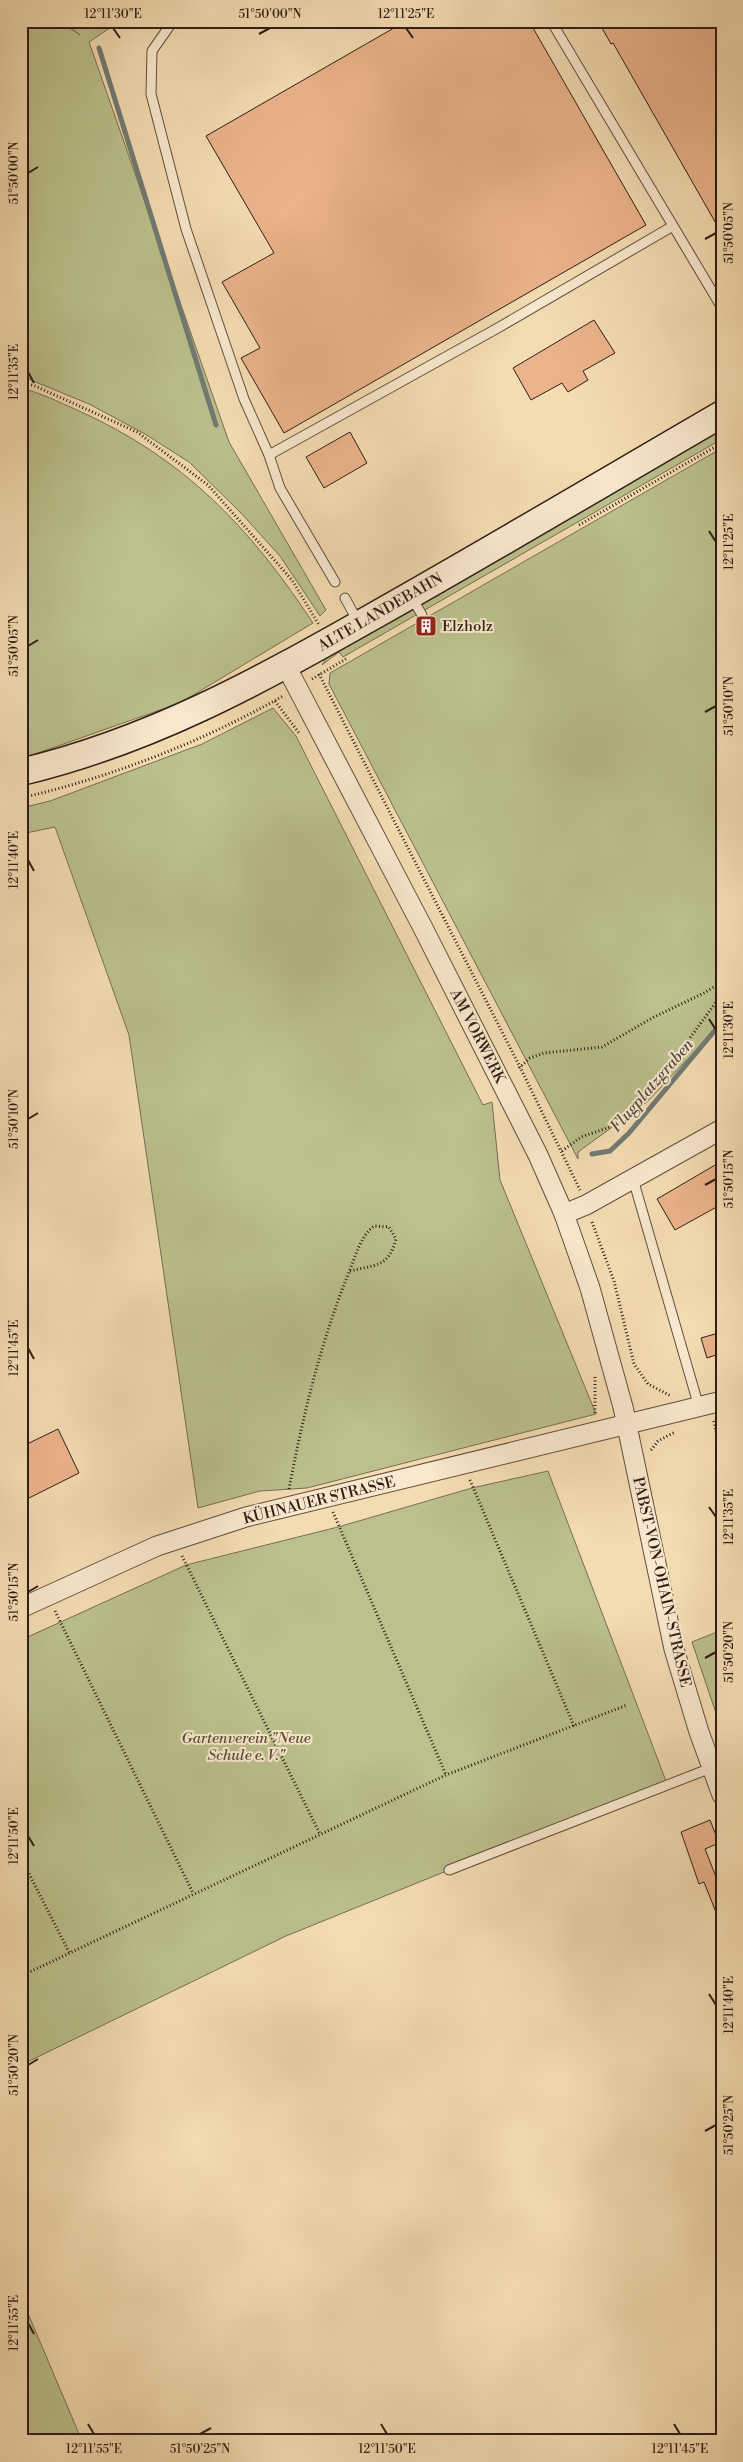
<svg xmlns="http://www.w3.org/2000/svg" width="743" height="2462" viewBox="0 0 743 2462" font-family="'Libre Bodoni',serif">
	<rect width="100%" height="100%" fill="#f4dcb2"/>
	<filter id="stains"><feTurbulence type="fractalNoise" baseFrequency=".004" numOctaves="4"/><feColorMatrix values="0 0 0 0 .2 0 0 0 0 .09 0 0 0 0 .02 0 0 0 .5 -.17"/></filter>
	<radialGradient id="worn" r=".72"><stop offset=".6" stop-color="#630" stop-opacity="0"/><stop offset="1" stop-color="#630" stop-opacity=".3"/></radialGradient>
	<g fill="#bbc08c" stroke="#766e51">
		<polygon points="21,21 59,21 80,35 63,21 120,21 89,42 229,442 326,610 320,616 280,556 240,512 189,462 145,434 89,404 21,376"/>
		<path d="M21 388C41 393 59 402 77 410 184 458 249 526 313 623L180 703 21 759Z"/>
		<polygon points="722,425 722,439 343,657 339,652 322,665 330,653"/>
		<polygon points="722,448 722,1023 648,1101 578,1152 578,1159 329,684 330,673"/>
		<polygon points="273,708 296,736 483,1105 492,1102 500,1180 596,1414 307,1488 260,1491 198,1508 129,1035 55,827 21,834 21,808 50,801 202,744"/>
		<polygon points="548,1471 666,1781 580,1821 449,1870 286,1936 21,2065 21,1640 186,1565 338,1527 472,1488"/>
		<polygon points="722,1630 722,1724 720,1725 692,1642"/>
		<polygon points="21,2297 82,2441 21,2441"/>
	</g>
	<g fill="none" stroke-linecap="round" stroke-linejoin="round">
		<g stroke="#717b73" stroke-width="5">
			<polyline points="99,48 216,425"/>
			<polyline points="592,1154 610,1151 629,1133 722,1022"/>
		</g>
	</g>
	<g fill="#ebb38b" stroke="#301d16">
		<polygon points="406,21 529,21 646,225 284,433 241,358 260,348 222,282 274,253 206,136"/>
		<polygon points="598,21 722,21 722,234 613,43 611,44"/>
		<polygon points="594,320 615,353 583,371 588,380 568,392 562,383 531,400 513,368"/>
		<polygon points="350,432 367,463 324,488 306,457"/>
		<polygon points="722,1161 722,1204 675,1230 657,1199"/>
		<polygon points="722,1332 722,1353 707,1358 701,1338"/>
		<polygon points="58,1429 79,1473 21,1502 21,1447"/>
		<polygon points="710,1820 719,1843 705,1849 722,1892 721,1925 704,1882 699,1884 681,1832"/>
	</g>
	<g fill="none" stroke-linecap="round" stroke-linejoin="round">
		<g stroke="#614d3d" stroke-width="11">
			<g id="service">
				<polyline points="173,21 152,51 151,94 186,229 244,399 269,455 280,488 335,582"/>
				<polyline points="551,21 722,308"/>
				<polyline points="269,455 496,329 673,226"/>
				<polyline points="345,598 358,622"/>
				<polyline points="412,598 422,615"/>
				<polyline points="633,1179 699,1407"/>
				<polyline points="449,1870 711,1768"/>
			</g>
		</g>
		<g stroke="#614d3d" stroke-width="21">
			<g id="minor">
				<polyline points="286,666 423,928 538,1155 564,1214 590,1288 623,1407 674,1649 699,1732 722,1795"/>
				<polyline points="564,1214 586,1205 722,1129"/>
				<polyline points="21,1608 157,1546 246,1517 722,1401"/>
			</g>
		</g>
		<g stroke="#301d16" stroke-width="29">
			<path id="secondary" d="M21 772C151 741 257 682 372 617 489 551 605 482 722 414"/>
		</g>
		<g stroke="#301d16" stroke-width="3" stroke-dasharray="1 2.5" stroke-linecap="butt">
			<polyline points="21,382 35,386 137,432 208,485 292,580 319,625"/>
			<polyline points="579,525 722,443"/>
			<polyline points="319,674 520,1067 580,1190"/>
			<polyline points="312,679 346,659"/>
			<polyline points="275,701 299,733"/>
			<path d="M21 798C112 777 202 742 283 696"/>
			<polyline points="519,1068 530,1058 544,1053 602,1047 654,1017 704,993 722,982"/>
			<polyline points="562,1151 581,1137 610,1127 634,1108 660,1079 722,994"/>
			<polyline points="592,1222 614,1281 634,1364 648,1384 671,1396"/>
			<polyline points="595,1377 595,1413"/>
			<polyline points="714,1421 722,1462"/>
			<polyline points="651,1450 658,1441 675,1432"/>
			<polyline points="470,1480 574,1726"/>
			<path d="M289 1489C303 1415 321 1341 349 1272 356 1255 360 1237 374 1226L389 1227 396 1239C389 1267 375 1265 350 1271"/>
			<polyline points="333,1512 446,1775"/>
			<polyline points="182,1556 320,1834"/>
			<polyline points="55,1611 193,1893"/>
			<polyline points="21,1858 70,1954"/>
			<polyline points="21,1976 446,1775 627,1705"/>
		</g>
		<use href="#service" stroke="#f8e8cd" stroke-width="9"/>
		<use href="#minor" stroke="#f8e8cd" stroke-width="19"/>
		<use href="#secondary" stroke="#f8e8cd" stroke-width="26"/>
	</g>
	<path fill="none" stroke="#301d16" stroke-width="2" d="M113 28 120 38M406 28 413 38M259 34 270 28M28 173 38 167M705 239 716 233M28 372 34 383M709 531 716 542M28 646 38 640M705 712 716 706M28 860 34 871M709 1019 716 1030M28 1119 38 1113M705 1185 716 1179M28 1348 34 1359M709 1507 716 1517M28 1592 38 1586M705 1658 716 1652M28 1836 34 1846M709 1994 716 2005M28 2065 38 2059M705 2131 716 2125M28 2323 34 2334M88 2424 94 2434M381 2424 387 2434M674 2424 680 2434M200 2434 211 2428"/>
	<defs>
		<g id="building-square" transform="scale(1.125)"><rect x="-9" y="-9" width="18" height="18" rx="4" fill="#8f2418" stroke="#f8e8cd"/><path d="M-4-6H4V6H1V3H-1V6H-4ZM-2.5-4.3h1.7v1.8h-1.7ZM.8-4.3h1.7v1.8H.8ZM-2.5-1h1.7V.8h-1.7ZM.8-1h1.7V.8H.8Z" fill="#fff"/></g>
	</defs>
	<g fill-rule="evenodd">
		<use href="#building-square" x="426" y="626"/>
	</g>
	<g text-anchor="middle" stroke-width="4" stroke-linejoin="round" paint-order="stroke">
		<g font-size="15" fill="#301d16" stroke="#f8e8cd">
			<text transform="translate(380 612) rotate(-30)" y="5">ALTE LANDEBAHN</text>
			<text transform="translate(478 1036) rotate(63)" y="5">AM VORWERK</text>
			<text transform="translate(319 1500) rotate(-14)" y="5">KÜHNAUER STRASSE</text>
			<text transform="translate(662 1582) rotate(77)" y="5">PABST-VON-OHAIN-STRASSE</text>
		</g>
		<g font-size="15" fill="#301d16" stroke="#f8e8cd" text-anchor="start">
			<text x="442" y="631">Elzholz</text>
		</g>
		<g font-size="15" font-style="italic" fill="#5a4e39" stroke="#f8e8cd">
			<text x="246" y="1743">Gartenverein "Neue<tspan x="246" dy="17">Schule e. V."</tspan></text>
		</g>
		<g font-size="16" font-style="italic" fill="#504c44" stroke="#f8e8cd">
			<text transform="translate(651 1085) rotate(-49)" y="6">Flugplatzgraben</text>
		</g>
	</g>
	<rect width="743" height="2462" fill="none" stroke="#f4dcb2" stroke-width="55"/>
	<rect x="28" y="28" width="688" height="2406" fill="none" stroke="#301d16" stroke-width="2"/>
	<g font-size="12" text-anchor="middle" fill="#301d16">
		<text x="113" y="18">12°11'30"E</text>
		<text x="270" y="18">51°50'00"N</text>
		<text x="406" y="18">12°11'25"E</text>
		<text transform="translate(14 173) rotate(-90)" y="4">51°50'00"N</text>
		<text transform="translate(729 233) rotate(-90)" y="4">51°50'05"N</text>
		<text transform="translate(14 372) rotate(-90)" y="4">12°11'35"E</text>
		<text transform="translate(729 542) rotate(-90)" y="4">12°11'25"E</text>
		<text transform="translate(14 646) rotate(-90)" y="4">51°50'05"N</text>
		<text transform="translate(729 706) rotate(-90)" y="4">51°50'10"N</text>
		<text transform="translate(14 860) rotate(-90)" y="4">12°11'40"E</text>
		<text transform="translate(729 1030) rotate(-90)" y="4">12°11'30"E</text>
		<text transform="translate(14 1119) rotate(-90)" y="4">51°50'10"N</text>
		<text transform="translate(729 1179) rotate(-90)" y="4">51°50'15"N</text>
		<text transform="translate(14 1348) rotate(-90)" y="4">12°11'45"E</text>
		<text transform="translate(729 1517) rotate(-90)" y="4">12°11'35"E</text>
		<text transform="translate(14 1592) rotate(-90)" y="4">51°50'15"N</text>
		<text transform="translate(729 1652) rotate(-90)" y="4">51°50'20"N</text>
		<text transform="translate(14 1836) rotate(-90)" y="4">12°11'50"E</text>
		<text transform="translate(729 2005) rotate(-90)" y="4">12°11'40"E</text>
		<text transform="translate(14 2065) rotate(-90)" y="4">51°50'20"N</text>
		<text transform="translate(729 2125) rotate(-90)" y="4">51°50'25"N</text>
		<text transform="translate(14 2323) rotate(-90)" y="4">12°11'55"E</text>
		<text x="94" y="2453">12°11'55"E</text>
		<text x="200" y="2453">51°50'25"N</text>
		<text x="387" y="2453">12°11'50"E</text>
		<text x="680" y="2453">12°11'45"E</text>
	</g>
	<rect width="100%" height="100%" filter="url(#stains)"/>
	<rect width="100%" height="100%" fill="url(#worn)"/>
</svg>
